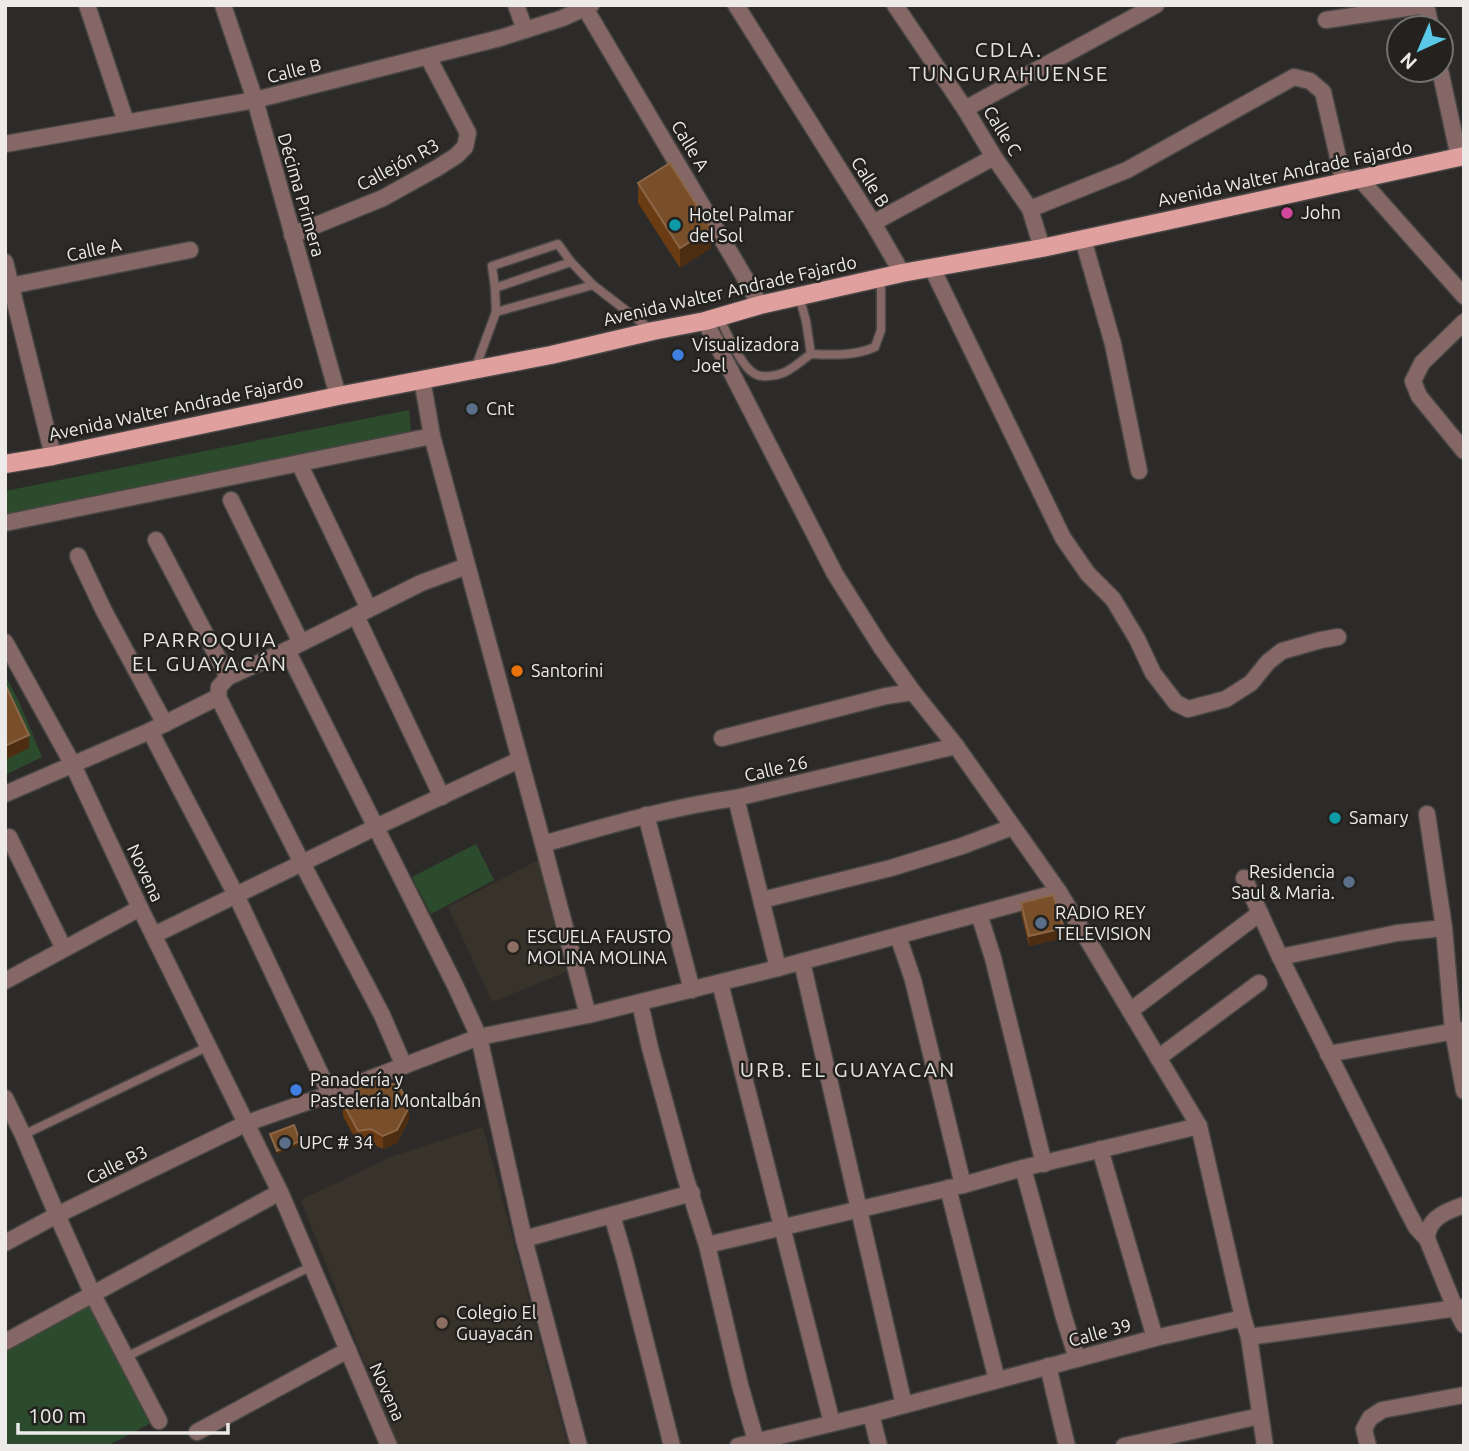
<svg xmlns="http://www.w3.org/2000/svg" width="1469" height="1451" viewBox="0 0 1469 1451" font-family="Ubuntu,sans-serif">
	<rect width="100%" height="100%" fill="#2d2b29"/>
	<g fill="#37332a">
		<polygon points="538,860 566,972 492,1002 448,907"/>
		<polygon points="483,1127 568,1446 397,1446 301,1200 390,1157"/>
	</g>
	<g fill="#2c4b2d">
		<polygon points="409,410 411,431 5,516 5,491"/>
		<polygon points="5,675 19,702 42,757 5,775"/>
		<polygon points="476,844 494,880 431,914 412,877"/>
		<polygon points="89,1305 151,1423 107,1446 5,1446 5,1352"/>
	</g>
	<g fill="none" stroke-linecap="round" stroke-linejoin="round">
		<g stroke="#484644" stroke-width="11">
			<g id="lane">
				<polyline points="495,288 571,262"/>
				<polyline points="496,312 593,285"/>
				<path d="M719 317C726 331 741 367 755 374 762 378 776 376 783 373 793 369 802 360 811 354L806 321 799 296"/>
				<path d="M811 354C832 355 855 356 875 347L881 330V278"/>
				<polyline points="475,369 496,312 495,288 492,266 558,244 571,262 593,285 650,329"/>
				<polyline points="23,1135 209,1046"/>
				<polyline points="126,1357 312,1266"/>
			</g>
		</g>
		<g stroke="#484644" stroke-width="19">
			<g id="street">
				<polyline points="87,5 126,122"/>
				<polyline points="223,5 255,100 338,396"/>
				<polyline points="516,5 525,30"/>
				<polyline points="736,5 873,223 902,273"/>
				<polyline points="895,5 965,109 994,157 1030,209 1042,248"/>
				<polyline points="1426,5 1431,28"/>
				<polyline points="585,8 745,278 760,305"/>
				<polyline points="1326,20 1426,5"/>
				<polyline points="1440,70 1459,157"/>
				<polyline points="965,109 1156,5"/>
				<polyline points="5,144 255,100 500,38 563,18 591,5"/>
				<polyline points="1360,179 1464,296"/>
				<polyline points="1030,209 1127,170 1294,77 1310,81 1323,92 1344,183"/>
				<polyline points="873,223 994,157"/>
				<polyline points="292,235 383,198 437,168 456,156 465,147 468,133 428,57"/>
				<polyline points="1083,239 1113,344 1139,471"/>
				<polyline points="5,262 53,456"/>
				<polyline points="932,268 1063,538 1088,574 1113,599 1137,639 1153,673 1176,703 1188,709 1226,699 1240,690 1251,683 1268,662 1282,651 1321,640 1338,637"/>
				<polyline points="5,287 190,250"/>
				<polyline points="705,321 835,574 881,647 913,692 956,746 1059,892 1199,1126 1243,1318"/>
				<polyline points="1464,322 1422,363 1413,381 1419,396 1464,451"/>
				<polyline points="422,379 432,436 543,844 588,1015"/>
				<polyline points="299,463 369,609"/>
				<polyline points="231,500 301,643"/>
				<polyline points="5,523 432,436"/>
				<polyline points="156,540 228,677"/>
				<polyline points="78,556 104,611 165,724"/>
				<polyline points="356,616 442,797"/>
				<polyline points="5,642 72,763 140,908 280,1192 389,1446"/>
				<polyline points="287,650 455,985 479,1037 524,1239 579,1446"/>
				<polyline points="218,697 302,863 382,1015 404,1066"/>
				<polyline points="150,731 236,895 330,1094"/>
				<polyline points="722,738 886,696 913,692"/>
				<polyline points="5,794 150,731 218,697 219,687 228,677 287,650 421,583 467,566"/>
				<polyline points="1427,814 1444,928 1453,1031 1464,1091"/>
				<polyline points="646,815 692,990"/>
				<polyline points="9,837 64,949"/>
				<path d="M543 844C607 826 670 807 736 798"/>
				<polyline points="1244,878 1280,957 1407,1210 1416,1227 1427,1239 1455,1308 1464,1325"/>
				<polyline points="762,900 891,868 962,846 1012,827"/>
				<polyline points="979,914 993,958 1044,1164"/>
				<polyline points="154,935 376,827 519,760"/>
				<polyline points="898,936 913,980 963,1185"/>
				<polyline points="1280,957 1397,933 1444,928"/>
				<polyline points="802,962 904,1405"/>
				<polyline points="778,968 736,798 956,746"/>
				<polyline points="5,981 140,908"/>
				<polyline points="720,983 832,1423"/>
				<polyline points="640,1003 650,1048 685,1176 707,1245 740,1385 756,1441"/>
				<polyline points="1130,1011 1260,913"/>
				<polyline points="1328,1054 1461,1030"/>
				<polyline points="1158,1058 1259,983"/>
				<polyline points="5,1098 23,1135 57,1215 93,1295 159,1421"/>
				<polyline points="1100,1149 1155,1338"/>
				<polyline points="1023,1168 1063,1314 1077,1359"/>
				<polyline points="948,1188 997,1380"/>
				<polyline points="612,1215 625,1260 672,1446"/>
				<polyline points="524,1239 692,1193"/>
				<path d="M1427 1239C1427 1218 1447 1211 1464 1205"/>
				<polyline points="5,1243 57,1215 247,1123 330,1094 479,1037 588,1015 778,968 1059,892"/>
				<polyline points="707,1245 963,1185 1023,1168 1199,1126"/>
				<polyline points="1249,1337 1265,1446"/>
				<polyline points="5,1342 280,1192"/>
				<polyline points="1048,1366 1067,1446"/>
				<polyline points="871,1414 879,1446"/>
				<polyline points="197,1432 348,1350"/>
				<polyline points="738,1446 871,1414 1155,1338 1243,1318 1249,1337 1464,1307"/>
				<polyline points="1124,1446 1260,1416"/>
				<polyline points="1368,1446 1364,1429 1370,1418 1382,1410 1464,1395"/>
			</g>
		</g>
		<g stroke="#484644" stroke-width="21">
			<polyline id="primary" points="5,464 53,456 338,396 551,355 653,331 705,321 760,305 902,273 1042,248 1464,156"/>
		</g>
		<use href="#lane" stroke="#856765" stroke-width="8"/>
		<use href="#street" stroke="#856765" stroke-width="16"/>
		<use href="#primary" stroke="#dfa09e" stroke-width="18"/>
	</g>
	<g fill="#6b3c13">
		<polygon points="638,183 711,248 680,268 638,203"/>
		<polygon points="1021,903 1064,938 1029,946 1021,913"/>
		<polygon points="386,1083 409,1120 397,1143 383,1149 371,1143 358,1144 343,1116 343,1103"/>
	</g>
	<g fill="#4c2d12">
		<polygon points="711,228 711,248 680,268 680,248"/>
		<polygon points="29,735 29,748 5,760 5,746"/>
		<polygon points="1064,928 1064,938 1029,946 1029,936"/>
		<polygon points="409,1107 409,1120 397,1143 383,1149 383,1136"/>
		<polygon points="300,1141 300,1145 277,1154 277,1151"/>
	</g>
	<g fill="#794f2a" stroke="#8b6748" stroke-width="2">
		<polygon points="670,163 711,228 680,248 638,183"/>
		<polygon points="5,684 29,735 5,746"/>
		<polygon points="1053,895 1064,928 1029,936 1021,903"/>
		<polygon points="380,1073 386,1083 399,1085 409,1107 397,1130 383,1136 371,1129 358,1131 343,1103 357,1094 359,1081"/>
		<polygon points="294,1125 300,1141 277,1151 270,1134"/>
	</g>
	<circle fill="#d1479c" stroke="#23221f" stroke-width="2.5" cx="1287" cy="213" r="7"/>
	<g fill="#0f9aa8" stroke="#23221f" stroke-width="2.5">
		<circle cx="675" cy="225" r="7"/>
		<circle cx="1335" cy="818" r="7"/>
	</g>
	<g fill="#3f7fe0" stroke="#23221f" stroke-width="2.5">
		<circle cx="678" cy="355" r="7"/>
		<circle cx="296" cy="1090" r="7"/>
	</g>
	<g fill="#5c6f8a" stroke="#23221f" stroke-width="2.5">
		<circle cx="472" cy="409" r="7"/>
		<circle cx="1349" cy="882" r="7"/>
		<circle cx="1041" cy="923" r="7"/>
		<circle cx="285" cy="1143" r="7"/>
	</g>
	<circle fill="#e8710a" stroke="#23221f" stroke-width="2.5" cx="517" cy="671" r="7"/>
	<g fill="#8d6e63" stroke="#23221f" stroke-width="2.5">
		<circle cx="513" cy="947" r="7"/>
		<circle cx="442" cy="1323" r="7"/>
	</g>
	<g text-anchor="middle" stroke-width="5" stroke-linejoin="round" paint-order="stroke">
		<g font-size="18" fill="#ecebe9" stroke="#23221f">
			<text transform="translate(294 71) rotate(-14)" y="6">Calle B</text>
			<text transform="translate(1002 131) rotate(58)" y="6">Calle C</text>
			<text transform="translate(690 146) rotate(59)" y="6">Calle A</text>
			<text transform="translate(398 165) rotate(-28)" y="6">Callejón R3</text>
			<text transform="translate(1285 174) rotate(-12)" y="6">Avenida Walter Andrade Fajardo</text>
			<text transform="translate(870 182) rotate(58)" y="6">Calle B</text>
			<text transform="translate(301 195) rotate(74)" y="6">Décima Primera</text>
			<text transform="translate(94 250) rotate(-12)" y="6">Calle A</text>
			<text transform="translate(730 291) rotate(-13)" y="6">Avenida Walter Andrade Fajardo</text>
			<text transform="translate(176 408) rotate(-12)" y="6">Avenida Walter Andrade Fajardo</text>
			<text transform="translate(776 769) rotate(-13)" y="6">Calle 26</text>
			<text transform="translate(145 873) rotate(65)" y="6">Novena</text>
			<text transform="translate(117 1165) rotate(-26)" y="6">Calle B3</text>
			<text transform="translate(1100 1333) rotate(-15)" y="6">Calle 39</text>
			<text transform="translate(387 1392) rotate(66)" y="6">Novena</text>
		</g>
		<g font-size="18" fill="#ecebe9" stroke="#23221f" text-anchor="start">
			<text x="1301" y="219">John</text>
			<text x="689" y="221">Hotel Palmar<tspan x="689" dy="21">del Sol</tspan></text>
			<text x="692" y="351">Visualizadora<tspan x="692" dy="21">Joel</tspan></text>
			<text x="486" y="415">Cnt</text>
			<text x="531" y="677">Santorini</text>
			<text x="1349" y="824">Samary</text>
			<text x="1335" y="878" text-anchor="end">Residencia<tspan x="1335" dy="21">Saul &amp; Maria.</tspan></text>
			<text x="1055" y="919">RADIO REY<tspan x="1055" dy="21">TELEVISION</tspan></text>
			<text x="527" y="943">ESCUELA FAUSTO<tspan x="527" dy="21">MOLINA MOLINA</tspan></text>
			<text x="310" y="1086">Panadería y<tspan x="310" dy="21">Pastelería Montalbán</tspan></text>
			<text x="299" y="1149">UPC # 34</text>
			<text x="456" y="1319">Colegio El<tspan x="456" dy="21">Guayacán</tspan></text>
		</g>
		<g font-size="21" letter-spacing="2" fill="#e5e3e0" stroke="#23221f">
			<text x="1009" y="57">CDLA.<tspan x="1009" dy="24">TUNGURAHUENSE</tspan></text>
			<text x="210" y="647">PARROQUIA<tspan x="210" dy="24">EL GUAYACÁN</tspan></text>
			<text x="848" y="1077">URB. EL GUAYACAN</text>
		</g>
	</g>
	<rect width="1469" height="1451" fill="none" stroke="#ecebe9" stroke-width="14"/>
	<g transform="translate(1420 49) rotate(224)"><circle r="33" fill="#23221f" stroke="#737270" stroke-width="2"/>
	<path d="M0-5L12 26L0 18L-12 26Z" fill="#5ac8e6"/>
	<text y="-10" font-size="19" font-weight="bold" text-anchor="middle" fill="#ecebe9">N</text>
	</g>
	<path d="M18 1423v10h210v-10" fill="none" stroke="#ecebe9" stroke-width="3.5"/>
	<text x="28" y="1423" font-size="21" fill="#ecebe9" stroke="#23221f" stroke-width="5" paint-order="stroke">100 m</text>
</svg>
